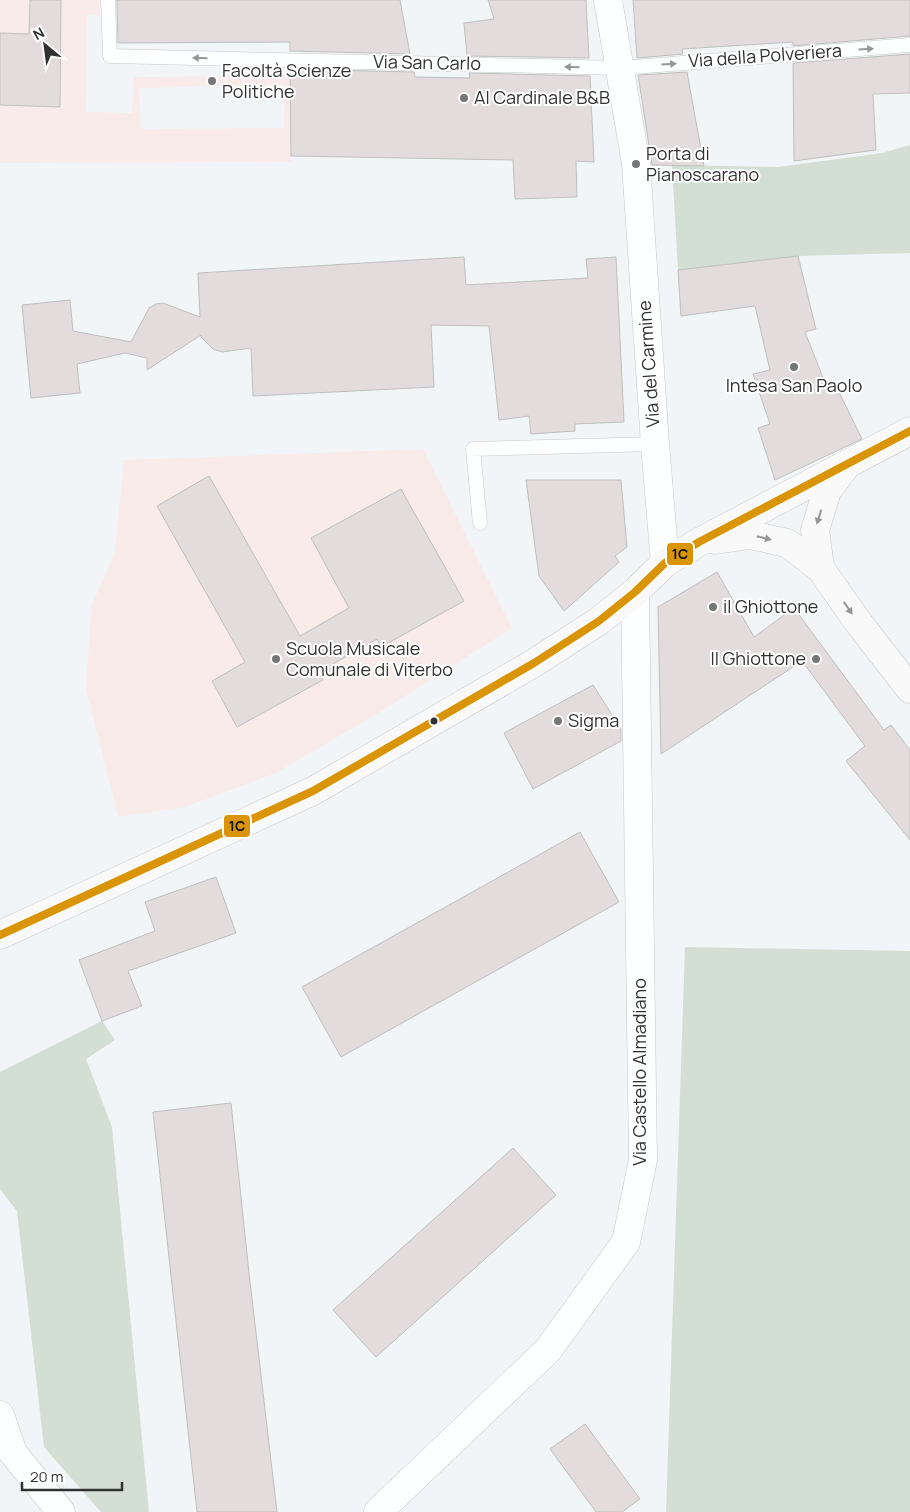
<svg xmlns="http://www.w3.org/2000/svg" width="910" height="1512" viewBox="0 0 910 1512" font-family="Manrope,sans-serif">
	<rect width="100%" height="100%" fill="#f2f5f7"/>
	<g fill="#f9ebea" fill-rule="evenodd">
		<path d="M0 0H99L100 15H87L86 112 132 113 134 77 290 75 291 162 0 163ZM285 85 284 128 141 129 139 88Z"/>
		<polygon points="423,449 512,628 372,717 276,773 185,807 118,817 86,690 91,607 115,552 124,460"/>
	</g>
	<g fill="#d3ded4">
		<polygon points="910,145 910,253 798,256 678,270 672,165 778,167 882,153"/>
		<polygon points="685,947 910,951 910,1512 666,1512"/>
		<polygon points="102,1021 115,1040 86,1059 112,1127 149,1512 101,1512 44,1447 17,1211 0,1189 0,1072"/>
	</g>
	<g fill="#e2dcdc" stroke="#bfbfc0">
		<polygon points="30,0 61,0 60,107 0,105 0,33 29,34"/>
		<polygon points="117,0 400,0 410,54 290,51 290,42 118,43"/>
		<polygon points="488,0 586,0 589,58 467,56 464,23 494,19"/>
		<polygon points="633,0 910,0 910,36 793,46 793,42 682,49 683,54 637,58"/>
		<polygon points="910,54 910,93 873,94 876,150 794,161 793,63"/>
		<polygon points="290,69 414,72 415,77 470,78 469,73 590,76 594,162 576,161 577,197 515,199 513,160 291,156"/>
		<polygon points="687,72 704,166 652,165 638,75"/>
		<polygon points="798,256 816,329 805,332 827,388 835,384 862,439 775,480 758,428 770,424 753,374 770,370 755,306 681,316 678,270"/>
		<polygon points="464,257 466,285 588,278 586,259 616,257 624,422 575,424 575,431 531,434 529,416 499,420 489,326 431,325 434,387 253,396 251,348 222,352 213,349 202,338 201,335 147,370 147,358 125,353 77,364 80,393 31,398 22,305 70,300 73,331 131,342 149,308 156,304 163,303 200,317 198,273"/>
		<polygon points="209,476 300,636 349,608 311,538 401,489 464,601 381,647 377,639 333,664 335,668 321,676 323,680 237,727 212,681 245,662 157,506"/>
		<polygon points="526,480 621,480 627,547 615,556 619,562 564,611 539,576"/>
		<polygon points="717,572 754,637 794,608 884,730 891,725 910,750 910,840 846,761 865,746 802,661 661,754 658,607"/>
		<polygon points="593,685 621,729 621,741 533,789 504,733"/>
		<polygon points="580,832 619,902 341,1057 302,987"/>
		<polygon points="216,877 236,933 128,971 142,1006 102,1021 79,960 155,931 145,902"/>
		<polygon points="231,1103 249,1273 277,1512 197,1512 153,1112"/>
		<polygon points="513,1148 556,1195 376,1357 333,1310"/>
		<polygon points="585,1424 640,1499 622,1512 596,1512 550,1449"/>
	</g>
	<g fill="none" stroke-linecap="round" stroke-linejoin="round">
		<g stroke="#c5c8c9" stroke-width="15">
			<g id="lane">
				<polyline points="108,0 110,56 621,68 910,45"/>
				<polyline points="480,523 473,449 655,444"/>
			</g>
		</g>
		<g stroke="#c5c8c9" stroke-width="29">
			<g id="street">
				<polyline points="608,0 636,164 655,444 665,563"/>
				<polyline points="0,1415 13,1453 61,1512"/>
				<polyline points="378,1512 548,1350 626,1242 643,1160 635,592"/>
			</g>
		</g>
		<g stroke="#c5c8c9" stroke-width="29">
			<g id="secondary">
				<polyline points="715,540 750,535 787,543 820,568 858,622 910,689"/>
				<polyline points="820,568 815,530 827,491 846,466"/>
				<polyline points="0,935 313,791 534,663 599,621 635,592 665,563 699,542 910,431"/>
			</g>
		</g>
		<use href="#lane" stroke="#fdfefe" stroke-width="14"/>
		<use href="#street" stroke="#fdfefe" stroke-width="28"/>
		<use href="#secondary" stroke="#faf9fa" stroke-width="28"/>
		<g stroke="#fff" stroke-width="11">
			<polyline id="bus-1" points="0,935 313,791 534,663 599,621 635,592 665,563 699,542 910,431"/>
		</g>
		<use href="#bus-1" stroke="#d99408" stroke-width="8"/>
	</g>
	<defs><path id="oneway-solid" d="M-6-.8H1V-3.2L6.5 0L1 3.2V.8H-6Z" transform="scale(1.25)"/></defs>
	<g fill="#969898">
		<use href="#oneway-solid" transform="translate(866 49) rotate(-4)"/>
		<use href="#oneway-solid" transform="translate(200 58) rotate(-179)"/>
		<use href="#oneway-solid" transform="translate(669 64) rotate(-4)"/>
		<use href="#oneway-solid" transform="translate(572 67) rotate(-179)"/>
	</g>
	<g fill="#959596">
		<use href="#oneway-solid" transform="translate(819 517) rotate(107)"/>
		<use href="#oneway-solid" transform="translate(764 538) rotate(13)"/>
		<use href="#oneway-solid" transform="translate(848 608) rotate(55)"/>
	</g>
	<g fill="#747678" stroke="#fff" stroke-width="2">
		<circle cx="212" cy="81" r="5"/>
		<circle cx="464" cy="98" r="5"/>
		<circle cx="636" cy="164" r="5"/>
		<circle cx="794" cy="367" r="5"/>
		<circle cx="713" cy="607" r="5"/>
		<circle cx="276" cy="659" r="5"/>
		<circle cx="816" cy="659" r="5"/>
		<circle cx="558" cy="721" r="5"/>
	</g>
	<circle fill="#303133" stroke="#fff" stroke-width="2" cx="434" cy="721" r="4.5"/>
	<g text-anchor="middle" stroke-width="4" stroke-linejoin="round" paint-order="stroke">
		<g font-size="18" fill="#303133" stroke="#fff">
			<text transform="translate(765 56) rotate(-4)" y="6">Via della Polveriera</text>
			<text transform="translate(427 63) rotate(1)" y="6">Via San Carlo</text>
			<text transform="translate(649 364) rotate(-94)" y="6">Via del Carmine</text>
			<text transform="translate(640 1072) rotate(-90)" y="6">Via Castello Almadiano</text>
		</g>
		<g font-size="18" fill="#303133" stroke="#fff" text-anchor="start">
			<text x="222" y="77">Facoltà Scienze<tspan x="222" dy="21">Politiche</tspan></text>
			<text x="474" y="104">Al Cardinale B&amp;B</text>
			<text x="646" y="160">Porta di<tspan x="646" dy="21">Pianoscarano</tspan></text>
			<text x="794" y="392" text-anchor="middle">Intesa San Paolo</text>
			<text x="723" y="613">il Ghiottone</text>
			<text x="286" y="655">Scuola Musicale<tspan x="286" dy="21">Comunale di Viterbo</tspan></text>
			<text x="806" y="665" text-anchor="end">Il Ghiottone</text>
			<text x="568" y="727">Sigma</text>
		</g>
	</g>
	<g stroke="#fff" stroke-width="2">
		<rect x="666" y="542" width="28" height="24" rx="5" fill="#d99408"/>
		<rect x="223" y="814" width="28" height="24" rx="5" fill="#d99408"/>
	</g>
	<g font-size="14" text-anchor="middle" font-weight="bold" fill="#111">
		<text x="680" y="559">1C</text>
		<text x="237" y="831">1C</text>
	</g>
	<g transform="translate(45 45) rotate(331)" stroke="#ffffff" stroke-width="4" paint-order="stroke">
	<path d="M0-4L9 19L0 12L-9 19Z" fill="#303133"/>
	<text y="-8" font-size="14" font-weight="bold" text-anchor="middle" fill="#303133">N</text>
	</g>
	<path d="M22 1482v8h100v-8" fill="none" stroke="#303133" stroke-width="2.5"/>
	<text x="30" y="1482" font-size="15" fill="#303133" stroke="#ffffff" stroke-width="4" paint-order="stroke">20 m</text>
</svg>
